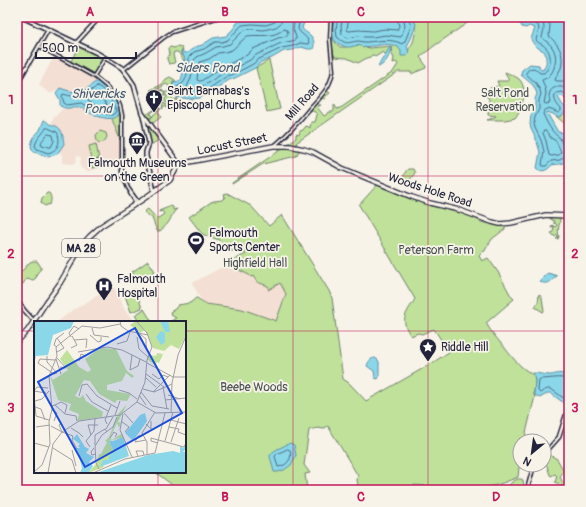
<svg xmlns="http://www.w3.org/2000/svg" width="586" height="507" viewBox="0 0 586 507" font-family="Pangolin,sans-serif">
	<rect width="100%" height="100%" fill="#f7f3e8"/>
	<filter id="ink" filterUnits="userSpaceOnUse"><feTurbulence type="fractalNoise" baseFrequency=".025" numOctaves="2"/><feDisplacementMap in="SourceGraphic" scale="8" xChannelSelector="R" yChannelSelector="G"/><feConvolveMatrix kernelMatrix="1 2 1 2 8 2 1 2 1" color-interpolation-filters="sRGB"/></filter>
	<g filter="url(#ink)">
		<g fill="#f3dfd3">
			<polygon points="54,56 93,77 97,81 86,89 82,91 72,92 60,88 52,93 49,93 39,85"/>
			<polygon points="78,107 80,107 95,116 112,119 120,140 120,161 94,169 87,172 80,167 81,157 77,156 75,164 62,163 62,155 59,150 64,144 63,136 60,129 57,126 51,125 52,120 63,108 67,109"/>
			<polygon points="232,262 233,265 236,264 239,270 252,276 254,277 257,282 268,286 269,289 280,283 286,294 276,321 242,309 203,303 192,283"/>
			<polygon points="114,288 126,312 131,316 135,322 57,322 70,312 105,291"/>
		</g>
		<g fill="#bfe19a" stroke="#70826a">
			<path d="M333 17H335L332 35 335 42 340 47H345L356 45 370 48 391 46V50L387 56 383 52 375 57 374 55H372L370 57 365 59 358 63 347 58 335 57C330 47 332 28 333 17Z"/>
			<path d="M414 17H476L434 46 420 57 425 64 426 68 411 74V72H398L296 143 297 145 287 144 296 138V134L299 135 300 131 303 130 306 126 309 127 310 128 311 122H315L317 115V113L312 111H308L326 90 330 93 326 96 325 99 323 98 317 105H321L317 107 324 116 326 115 328 112H333L334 111V104L337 109 342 107 393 72 398 64 396 62 393 63 394 58 391 53 392 49V46H399L408 54C409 46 410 48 413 42 414 39 415 33 416 30 416 25 414 22 414 17Z"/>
			<polygon points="79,46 103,58 94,74 72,62 71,61"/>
			<polygon points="178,46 181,47 183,51 181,51 181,54 185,58 184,61 178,52 174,52 173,55 175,62 174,63 169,64 167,59 169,55 168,48 171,47 174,48"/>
			<polygon points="269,60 280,109 267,112 256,68"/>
			<path d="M505 72C510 74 515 76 519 79 529 89 522 109 515 118L505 120H487L493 118 496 116 488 115 489 99 486 96 487 91H489L490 88 499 86 497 81H509Z"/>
			<polygon points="170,77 175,80 176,82 173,81 172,90 173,94 171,93 172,98 174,100 178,98 170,110 168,110 166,106 162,109 163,104 164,103 166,105 169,103 168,101 166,103 165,101 165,99 167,97 166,95 163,97 161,96 165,94 162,90 152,98 150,93 154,91 154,93 156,93 162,89 165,93 170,90 168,85 166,84 160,88 151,91 150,90 161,85 166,79"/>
			<polygon points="158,108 161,109 158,112 161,117 152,124 149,120 153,116 153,115 157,112 157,111 156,109 150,114 152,116 148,119 146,115 155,109"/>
			<polygon points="567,109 569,117 565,124 557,117 561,116"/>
			<polygon points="120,113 120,140 112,119 118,116"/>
			<polygon points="146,122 148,123 160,139 151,145 150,144"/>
			<polygon points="100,131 106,133 107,137 104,142 99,143 97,141 96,135"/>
			<polygon points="96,144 99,159 92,160 89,146"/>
			<polygon points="287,147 300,149 298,153 296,156 263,164 232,184 232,183 283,148"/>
			<polygon points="101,159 102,166 92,168 90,161"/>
			<path d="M408 169H413L415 173 409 181 402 184C404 178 403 173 408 169Z"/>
			<path d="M377 185 423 204 458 212 471 216 481 222 505 227V229L492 239 484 252 483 251 479 256 482 261 488 258 498 272 511 296 514 299 486 323C491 332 498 340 505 348 514 360 522 369 535 376V387L533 394 535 396 524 441H520V459L518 477C508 481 499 485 488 487 476 488 453 483 444 489L442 487 414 485V490H359L357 480 358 476 328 426 323 429 318 428 309 430 304 465 310 473 305 474 307 490H179L155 472H185V322H169L176 318 171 315 170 312 175 309 178 305 190 303 196 298H197L206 304 242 309 276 321 286 294 280 283 268 290 269 288 268 286 257 282 253 276 251 277 249 275 239 270 234 260 246 254 239 249 233 251H231L219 240 202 234 189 217 211 202 214 201 222 200 225 197 224 194 227 193 251 206 269 226 282 215 329 291 332 298 343 379 349 383 366 401 429 365 449 352 434 329 424 333 422 334 418 333 411 336C399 319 406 314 415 299L359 205Z"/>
			<path d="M47 193H49C51 195 52 201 50 204L45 206 41 203 42 198Z"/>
			<path d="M171 206 173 207V210L177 209C171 214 172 218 168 223 166 226 163 228 160 231H157L152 218 144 212 148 209 157 219 164 214 162 211 159 212V211Z"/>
			<path d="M550 216 560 217C560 226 557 228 559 237L558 239H556L558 237 557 235 555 237 551 233 553 232 554 227 552 226V228H551L552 225 555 227 557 225 555 223 554 224V221L551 219H550Z"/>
			<polygon points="33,261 37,261 41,267 41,269 37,273 36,278 33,280 26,279 23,284 18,284 17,282 17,272 23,270 30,262"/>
			<polygon points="148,261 155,271 139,282 132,272"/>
			<polygon points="135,289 142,308 131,312 124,293"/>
			<polygon points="539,294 542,298 544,311 543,312 535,307 538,302"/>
			<polygon points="144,309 152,322 139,322 135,315"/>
			<polygon points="548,454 557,459 563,469 563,472 560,477 563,483 565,483 567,480 569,480 569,490 566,490 561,485 555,482 557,476 555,474 551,476 550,475 546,463 546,457"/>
			<polygon points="517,479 521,479 523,480 524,487 523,490 512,490 509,485 512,482"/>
		</g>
		<g fill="#8ad7ea" stroke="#608fa4">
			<path d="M277 17H303L305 20 302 28C304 32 307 32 310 35 314 38 315 45 313 49H308L301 47 293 50 284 51 272 58 261 62 255 68 235 78 229 80 209 93 199 98 191 99 182 98 177 97 173 94C171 89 174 86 173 81L176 82 181 80C182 77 186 60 184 57 184 56 183 55 182 55L181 51 185 53H187L195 47 202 45 213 38 226 36 233 29 237 23 240 21 251 20 264 21 274 19Z"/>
			<path d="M334 17H412L413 20 416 24C414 31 411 40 407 46L409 53 407 56H401V51L397 46C388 44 384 44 375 46 370 46 367 46 363 48L361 46 359 45 350 47H346L339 44 334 40 332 30Z"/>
			<path d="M518 17H569V99H565L562 96 558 97 562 104 567 109C564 114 562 117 557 117L553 114 547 112V113L558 132 565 133C563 142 577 162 559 164 557 165 555 164 552 165 548 169 543 174 537 168L540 152 536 139 531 129 530 124 531 115 535 109V99L537 94 536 91 533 85 521 75V73L522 70 530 64 539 65 540 69 543 70C548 61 546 61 545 52 539 48 534 47 531 39L535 28 529 26 526 28 522 27 519 21Z"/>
			<path d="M390 47H391C390 56 386 64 378 67 381 60 386 54 390 47Z"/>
			<path d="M99 81C109 89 116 99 120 111 117 124 98 117 90 113 86 111 82 107 79 107 69 106 71 111 60 106V100L56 93 59 89 60 88C69 91 79 95 88 88 92 85 94 82 99 81Z"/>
			<path d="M44 120C46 121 48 122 49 124 51 125 54 125 56 126 63 129 63 137 64 144L57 154 48 157 43 155 34 152 32 149 31 146 33 138 40 130Z"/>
			<path d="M548 273 557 276C549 282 550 285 539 282L541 281 544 276Z"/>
			<path d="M375 358 378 360 379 362V377L378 379 375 378 374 371 367 366C368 362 371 358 375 358Z"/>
			<path d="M569 369V408L564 403 550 393H548L540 398 535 395 534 393 535 380 533 373C539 373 544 375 550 375 555 375 558 372 564 374Z"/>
			<path d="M290 443 294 445 296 455 291 465 284 470 278 472H274C273 468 272 463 271 460 271 459 270 458 270 457 269 451 285 446 290 443Z"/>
		</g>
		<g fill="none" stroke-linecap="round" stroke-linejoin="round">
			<g stroke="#4c6a81" stroke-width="1">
				<path d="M277 17V20L275 22 266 25 252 24 242 25 228 40 222 42H215L204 49 194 52 189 57C189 63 187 80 183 83 182 84 178 86 177 87L176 90V92L183 94H198L207 90 227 76 234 74 253 64 259 59 282 48 293 46 300 43 308 44 309 42C307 36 301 35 298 29L300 17"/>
				<polyline points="282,17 281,23 276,27 264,30 251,29 244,30 230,44 223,46 216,47 206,53 197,57 194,60 191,78 187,87 187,89 196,89 203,86 225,72 233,69 250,60 256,55 281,43 292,41 296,39 296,37 293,29 295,17"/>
				<path d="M338 17 336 29 337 37C347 46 348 42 358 41 360 41 362 42 364 42 365 42 366 42 367 42 379 41 391 38 402 44L405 41 411 26 408 17"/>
				<polyline points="343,17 341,26 342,34 344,36 348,38 358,36 365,37 373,37 386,35 401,37 405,26 403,17"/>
				<polyline points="349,17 347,29 348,31 349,31 359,30 373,31 385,29 397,30 399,26 397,17"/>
				<path d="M522 17 525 23 532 22 538 25 539 29 536 40C538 43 540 43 543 45 553 52 552 66 544 73H540L534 68 529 69 526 73V74L536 83 540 90 541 94 539 100V109L535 117 534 124 535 128 541 140 544 151 542 165 543 166H546L551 161 560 160 566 155H569"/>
				<path d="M528 17C535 18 544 19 544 28 544 31 542 35 542 38 545 41 550 43 552 47 558 55 556 68 550 75 548 78 544 79 542 80L545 88 546 93 544 103 546 104 550 103C550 101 549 98 549 96 550 85 562 85 569 90"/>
				<path d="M545 17 550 25 549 36C558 44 565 54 561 68 559 72 556 76 555 80L557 81H564L569 83"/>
				<path d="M284 29 287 30 288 34 287 36 278 38 253 49 247 55 231 63 222 67 201 81H199L197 80 198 70 200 62 209 59 218 53 225 52 232 50 247 36C261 34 272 39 284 29Z"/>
				<path d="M97 86C106 89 112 102 116 111L115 113 112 115 97 112 81 103 67 105 64 103 62 96 63 94C67 95 70 96 73 96 83 97 90 92 97 86Z"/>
				<polygon points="97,93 99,93 108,107 108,109 98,107 88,101 88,98"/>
				<path d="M569 95H567L562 92 556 93C552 98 557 105 561 109V111L558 113 552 110 547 109 544 111 543 114C547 123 552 133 560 138 562 143 563 149 569 149"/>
				<path d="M48 128 57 132C61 141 59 150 48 153L37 149 35 146C37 137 42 136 46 128Z"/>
				<polygon points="544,131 546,131 551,138 556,141 561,152 559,155 551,156 549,155 546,141 543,133"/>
				<polygon points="48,134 53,135 54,141 51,147 49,147 42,145 41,143 42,141"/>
				<path d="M569 374 564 378C557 377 548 379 540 379L539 380 538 391 540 393C549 387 550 388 558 394 562 397 566 399 569 403"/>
				<path d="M288 449 290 450C293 458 287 466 278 467L275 456 277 454Z"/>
			</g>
			<g stroke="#22223b" stroke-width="5">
				<g id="tertiary">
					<polyline points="39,46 95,77 106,86 117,99 120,106 122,115 122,173 128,188 138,202"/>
					<polyline points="123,70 163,38 172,32 219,17"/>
					<polyline points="94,76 105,58"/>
					<path d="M274 146C288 135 299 121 311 107 317 100 324 94 328 86 331 81 332 76 333 71L330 39 331 17"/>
					<polyline points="130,193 136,203"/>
				</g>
			</g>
			<g stroke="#22223b" stroke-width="5.5">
				<g id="secondary">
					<polyline points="76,43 100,17"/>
					<polyline points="17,84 48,30"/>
					<polyline points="17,300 24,310 34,321"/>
					<polyline points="544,454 559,437 566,415 569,410"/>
					<polyline points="17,487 21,490"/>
					<polyline points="527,490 534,465"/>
				</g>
			</g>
			<g stroke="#22223b" stroke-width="6">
				<g id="primary">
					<polyline points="22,17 97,53 114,63 122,68 128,76 134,85 142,113 179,164"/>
					<polyline points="143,115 149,143 146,152 146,156 154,191"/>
				</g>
			</g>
			<g stroke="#22223b" stroke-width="6">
				<polyline id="trunk" points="17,342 28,330 43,307 60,283 82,245 90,236 101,226 142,200 170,180 179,164 273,146 290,146 304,149 313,152 342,168 412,197 430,203 459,210 492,222 500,224 511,223 546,215 569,216"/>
			</g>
			<use href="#tertiary" stroke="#f7f3e8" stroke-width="2"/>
			<use href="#secondary" stroke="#f7f3e8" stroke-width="2.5"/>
			<use href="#primary" stroke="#f7f3e8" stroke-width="3"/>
			<use href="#trunk" stroke="#f7f3e8" stroke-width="3.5"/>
		</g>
	</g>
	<path fill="none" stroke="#c2185b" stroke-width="1" stroke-opacity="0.55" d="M158 17V322M293 17V490M428 17V490M17 176H569M17 331H35M185 331H569M158 472V490"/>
	<defs>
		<g id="church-pin" transform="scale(0.9)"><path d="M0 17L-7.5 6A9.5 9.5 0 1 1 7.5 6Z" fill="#22223b" stroke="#f7f3e8"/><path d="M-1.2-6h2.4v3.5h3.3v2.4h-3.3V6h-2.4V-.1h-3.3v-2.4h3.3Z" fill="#fff"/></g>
		<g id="museum-pin" transform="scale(0.9)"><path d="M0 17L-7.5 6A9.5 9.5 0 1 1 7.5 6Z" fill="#22223b" stroke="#f7f3e8"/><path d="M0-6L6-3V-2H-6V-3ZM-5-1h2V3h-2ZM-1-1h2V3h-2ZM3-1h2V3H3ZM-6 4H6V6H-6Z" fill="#fff"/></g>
		<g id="stadium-pin" transform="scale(0.9)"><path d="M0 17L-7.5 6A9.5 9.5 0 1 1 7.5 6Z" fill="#22223b" stroke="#f7f3e8"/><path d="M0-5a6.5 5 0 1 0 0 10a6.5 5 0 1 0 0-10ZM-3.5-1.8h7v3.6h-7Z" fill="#fff"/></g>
		<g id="hospital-pin" transform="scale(0.9)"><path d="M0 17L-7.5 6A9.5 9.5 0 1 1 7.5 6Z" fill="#22223b" stroke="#f7f3e8"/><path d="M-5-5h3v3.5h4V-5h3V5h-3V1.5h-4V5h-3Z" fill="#fff"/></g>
		<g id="sight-pin" transform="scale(0.9)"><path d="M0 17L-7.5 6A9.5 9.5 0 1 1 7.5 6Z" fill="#22223b" stroke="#f7f3e8"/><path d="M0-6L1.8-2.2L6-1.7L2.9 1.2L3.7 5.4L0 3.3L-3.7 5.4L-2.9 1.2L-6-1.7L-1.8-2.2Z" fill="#fff"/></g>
	</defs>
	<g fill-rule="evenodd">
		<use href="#church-pin" x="154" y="98"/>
		<use href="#museum-pin" x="137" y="140"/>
		<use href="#stadium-pin" x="196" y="240"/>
		<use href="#hospital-pin" x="104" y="286"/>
		<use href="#sight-pin" x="428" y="347"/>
	</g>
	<g text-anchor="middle" stroke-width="3.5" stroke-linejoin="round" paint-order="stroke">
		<rect fill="#f7f3e8" stroke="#62616f" stroke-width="1" x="62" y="239" width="38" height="18" rx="3"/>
		<g font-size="11" font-weight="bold" fill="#22223b">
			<text x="81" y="252">MA 28</text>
		</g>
		<g font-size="12" fill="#22223b" stroke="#f7f3e8" text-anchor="start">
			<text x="167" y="95">Saint Barnabas's<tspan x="167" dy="14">Episcopal Church</tspan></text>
			<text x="137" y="167" text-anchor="middle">Falmouth Museums<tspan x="137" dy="14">on the Green</tspan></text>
			<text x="209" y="237">Falmouth<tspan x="209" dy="14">Sports Center</tspan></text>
			<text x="117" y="283">Falmouth<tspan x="117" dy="14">Hospital</tspan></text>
			<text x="441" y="351">Riddle Hill</text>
		</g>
		<g font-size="12" fill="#495253" stroke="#f7f3e8">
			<text x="505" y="97">Salt Pond<tspan x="505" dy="14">Reservation</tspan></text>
			<text x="436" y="254">Peterson Farm</text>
			<text x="255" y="267">Highfield Hall</text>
			<text x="254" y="391">Beebe Woods</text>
		</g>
		<g font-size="12" fill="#22223b" stroke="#f7f3e8">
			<text transform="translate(302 102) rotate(-49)" y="4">Mill Road</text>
			<text transform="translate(232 144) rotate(-11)" y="4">Locust Street</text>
			<text transform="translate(430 190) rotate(18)" y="4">Woods Hole Road</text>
		</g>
		<g font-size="13" font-style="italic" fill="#415870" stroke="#f7f3e8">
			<text x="207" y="72">Siders Pond</text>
			<text x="98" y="98">Shivericks<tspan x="98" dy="15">Pond</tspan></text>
		</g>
	</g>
	<g transform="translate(34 321)">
		<rect width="152" height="152" fill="#f7f3e8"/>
		<path d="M102 0H152V14L145 28 137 24 130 30 119 27 111 9 106 12 96 4ZM66 27 82 28 93 50 100 55 98 57 92 52 88 60 73 64V69L97 73 93 80 83 79 81 82 65 73 56 60 50 59 41 75 46 77 49 74 52 80 69 91 68 96 43 100 45 93 35 89 37 83 24 79 16 55 19 59 34 49 26 38 33 29 45 46 54 51 57 49 51 38ZM123 32 129 33 125 42 123 41 121 44 113 38 115 34 122 35ZM93 83 84 101 87 102 85 107 83 102 76 117 78 119 87 113 90 116 75 120 80 131 74 139H69L68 144 70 146 54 152 62 143 65 133H67L73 121 71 120 75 116 84 93Z" fill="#bfe19a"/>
		<path d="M0 0H40L37 7 19 14 14 34 2 35 0 43ZM126 0H134L136 11H131ZM127 10 131 12V21L127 24 122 16ZM111 92 113 100 99 120 91 112 106 94ZM43 113 51 126 55 128 52 132 60 136 55 141 59 145 54 152H46L48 147 44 131 40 127H46L44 125 46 123 39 118ZM79 115V120L89 116 95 135 66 146 69 139H74L77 132 80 131 75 120H79ZM152 124 149 131H152V152H62L114 134 139 130 146 132V125L149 127Z" fill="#8ad7ea"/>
		<path fill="none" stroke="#8ad7ea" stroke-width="2" d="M147 135 152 150M150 152 146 139 148 130 152 127"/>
		<path fill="none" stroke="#a29fa3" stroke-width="1" d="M86 0 87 5 94 10 114 14M58 7 60 14 75 16M106 13 112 18V27V24M56 14 64 21 67 20V16M37 16 35 12 40 5 45 8M103 16 105 28 114 36M40 19 53 18 52 27M83 23 93 20 96 11M23 26 20 24 22 18 30 12M37 27 43 24 38 15M23 31 30 27 23 17M44 31 73 26 88 29 112 41M98 34 96 49 104 45 106 38M13 35V41L23 52M23 37 32 47 26 46M22 38 27 53M21 39 6 38 4 42 20 53 23 52M45 40 47 33 52 35M113 42 139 56H152M112 53 130 66M118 53 125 58 129 54 134 56M112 57 122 66M129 66 133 88M109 68 120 71 138 63M85 69 95 72 103 78M0 70 3 66 14 67M0 70 12 72M107 71 118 85M119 71 136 54M52 73 58 81 74 90M0 74 2 95 15 99M105 74 112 84M134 74 146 78M45 75 48 64 53 63 63 75 83 87M131 79 152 77M1 80 8 78 15 70M103 81 122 92 152 91M21 84 27 81 33 84 31 92M18 85 21 84 31 93 42 95 43 100M118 85 135 88M1 86 7 88 11 99M18 89 23 92 20 100M137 91 138 62 144 34 152 15M90 92 99 102M89 93 86 109 98 136M81 94 86 80M137 99 152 103M87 100 95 106 91 111M28 102 25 104 28 111 39 115 38 119 43 128M73 103 71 99 77 84M112 103 117 108V100M17 105 28 111M2 106 16 104M135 106 145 108 144 111 152 114M37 107 45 112 49 116 47 114M72 108 79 96M57 114 54 104H64M108 115H104L101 121 112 119M76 117 80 111 83 113 81 116M131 120 139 91M137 121 145 97M0 122 15 126M124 122 117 120V117L150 126 152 122M61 124V114L71 108 73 111M56 126 52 120 60 110 61 98M19 127 38 139 42 152M60 127 57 131 58 134 62 133M38 129 42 145M113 133V121L108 112 121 91M104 135 102 130H109L110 134M65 148 62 142 61 125 68 114 79 106 83 96M0 151 8 144 16 123 15 101 18 88 15 55 23 35 22 26 48 5 66 7 86 3M14 152 19 123 28 111 45 100 86 94 103 81 111 61 113 39 118 26 113 12 102 0M59 152 91 138 121 132 131 92"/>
		<path fill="#1d4ed8" fill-opacity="0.15" stroke="#1d4ed8" stroke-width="2" d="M101 7 148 92 51 146 4 61Z"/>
		<rect width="152" height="152" fill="none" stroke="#22223b" stroke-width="2"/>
	</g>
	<rect width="586" height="507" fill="none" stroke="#f7f3e8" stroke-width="44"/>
	<g transform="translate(532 453) rotate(209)"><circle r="19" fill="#f7f3e8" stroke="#a29fa3"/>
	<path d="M0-3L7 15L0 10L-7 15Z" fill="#22223b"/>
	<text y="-6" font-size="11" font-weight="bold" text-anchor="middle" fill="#22223b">N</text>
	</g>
	<path d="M36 52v6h100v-6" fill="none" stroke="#22223b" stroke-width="2"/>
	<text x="42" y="52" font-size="12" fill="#22223b" stroke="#f7f3e8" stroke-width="3" paint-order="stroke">500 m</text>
	<rect x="22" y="22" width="542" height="463" fill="none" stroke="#c2185b" stroke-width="1.5"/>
	<g font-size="13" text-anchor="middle" font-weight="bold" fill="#c2185b">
		<text x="90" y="16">A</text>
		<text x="225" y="16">B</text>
		<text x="361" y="16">C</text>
		<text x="496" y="16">D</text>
		<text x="11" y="104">1</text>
		<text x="575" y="104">1</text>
		<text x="11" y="258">2</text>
		<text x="575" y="258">2</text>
		<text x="11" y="412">3</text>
		<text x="575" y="412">3</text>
		<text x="90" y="501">A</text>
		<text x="225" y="501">B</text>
		<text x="361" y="501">C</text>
		<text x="496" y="501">D</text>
	</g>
</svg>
